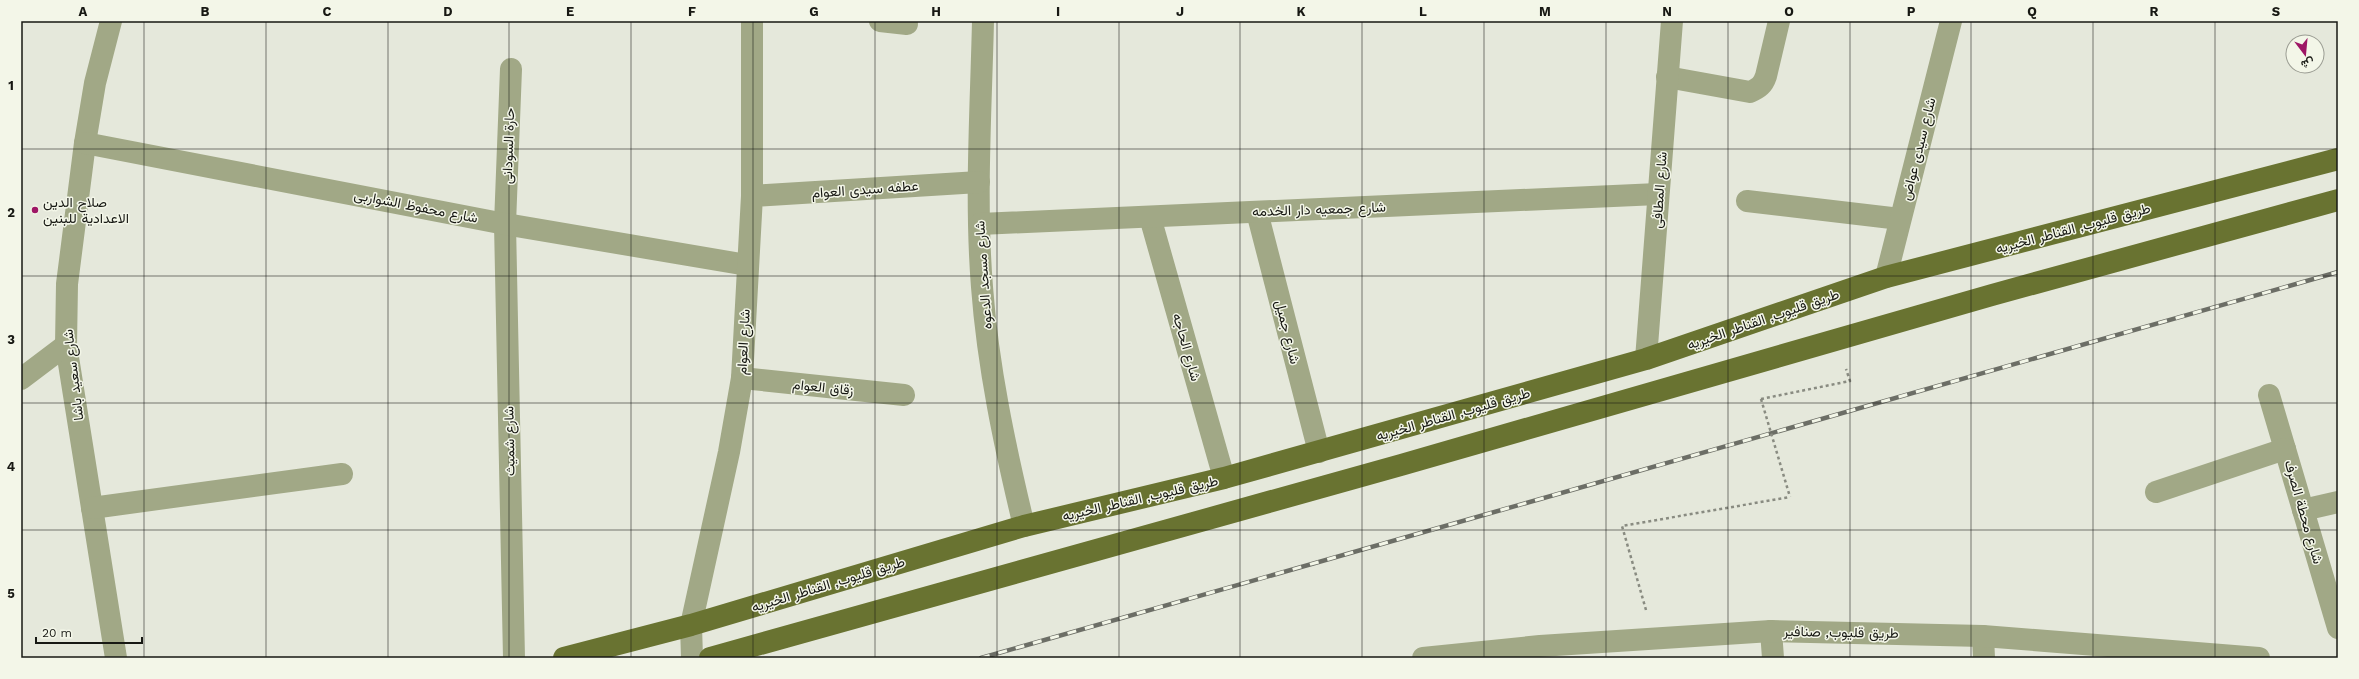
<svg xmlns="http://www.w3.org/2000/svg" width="2359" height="679" viewBox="0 0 2359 679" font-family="'Work Sans',Vazirmatn,sans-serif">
	<rect width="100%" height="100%" fill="#e5e8db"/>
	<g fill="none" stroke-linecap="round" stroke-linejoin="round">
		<g stroke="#898b81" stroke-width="2.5" stroke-dasharray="3 3" stroke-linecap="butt">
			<polyline points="1761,399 1850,381 1846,369"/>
			<polyline points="1646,610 1622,526 1790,497"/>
		</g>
		<g stroke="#a1a886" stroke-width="22">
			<polyline points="111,21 95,83 85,143 67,284 66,345 116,658"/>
			<polyline points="880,21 907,24"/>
			<path d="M983 21C981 109 975 199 982 287 988 368 1005 447 1024 526"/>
			<polyline points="511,69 505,224 514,658"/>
			<path d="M1667 77 1750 92C1759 88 1763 85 1766 76L1779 21"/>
			<polyline points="85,143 505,224 747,265"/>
			<polyline points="752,196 979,182"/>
			<polyline points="1747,201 1900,219"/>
			<polyline points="1257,212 1319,452"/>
			<polyline points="1150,217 1224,478"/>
			<polyline points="980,224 1658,194"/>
			<polyline points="1886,277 1951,21"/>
			<polyline points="1646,359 1672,21"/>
			<polyline points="742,378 904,395"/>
			<polyline points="21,379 66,345"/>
			<polyline points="2269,395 2338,628"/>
			<polyline points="2156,492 2285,449"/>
			<polyline points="92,508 342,474"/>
			<polyline points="2303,510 2338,502"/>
			<polyline points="1771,631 1773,658"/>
			<polyline points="1983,636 1984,658"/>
			<polyline points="692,658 691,625 729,452 742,378 752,196 752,21"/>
			<polyline points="1423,658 1540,646 1771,631 1983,636 2259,658"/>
		</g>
		<g stroke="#697331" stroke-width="22">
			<polyline points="564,658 691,625 1024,526 1224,478 1646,359 1886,277 2338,159"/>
			<polyline points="710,658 1401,465 1992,295 2338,200"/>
		</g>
		<g stroke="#6c6e66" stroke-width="4.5">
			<polyline id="rail" points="981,658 2338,272"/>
		</g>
		<use href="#rail" stroke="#f3f6e8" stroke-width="3" stroke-dasharray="9" stroke-linecap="butt"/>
		<polyline stroke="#898b81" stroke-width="2.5" stroke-dasharray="3 3" stroke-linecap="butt" points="1761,399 1790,497"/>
	</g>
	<path fill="none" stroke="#171813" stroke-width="1" stroke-opacity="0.55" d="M144 21V658M266 21V658M388 21V658M509 21V658M631 21V658M753 21V658M875 21V658M997 21V658M1119 21V658M1240 21V658M1362 21V658M1484 21V658M1606 21V658M1728 21V658M1850 21V658M1971 21V658M2093 21V658M2215 21V658M21 149H2338M21 276H2338M21 403H2338M21 530H2338"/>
	<circle fill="#9e1665" stroke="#f3f6e8" stroke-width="1.5" cx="35" cy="210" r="4"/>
	<g text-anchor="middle" stroke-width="3" stroke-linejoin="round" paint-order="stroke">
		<g font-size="14" fill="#171813" stroke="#f3f6e8">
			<text transform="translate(508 146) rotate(-88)" y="5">حارة السودانى</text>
			<text transform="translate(1918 149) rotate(-76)" y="5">شارع سيدى عواض</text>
			<text transform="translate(865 189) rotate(-4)" y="5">عطفه سيدى العوام</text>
			<text transform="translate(1659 190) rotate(-86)" y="5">شارع المطافى</text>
			<text transform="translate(416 206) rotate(11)" y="5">شارع محفوظ الشواربى</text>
			<text transform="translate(1319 209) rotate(-2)" y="5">شارع جمعيه دار الخدمه</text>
			<text transform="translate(2073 228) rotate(-15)" y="5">طريق قليوب, القناطر الخيريه</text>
			<text transform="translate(983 275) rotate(-94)" y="5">شارع مسجد الدعوه</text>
			<text transform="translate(1763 319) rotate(-19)" y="5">طريق قليوب, القناطر الخيريه</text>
			<text transform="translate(1288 332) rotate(76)" y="5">شارع جميل</text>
			<text transform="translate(743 342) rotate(-87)" y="5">شارع العوام</text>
			<text transform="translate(1187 347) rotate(74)" y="5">شارع الحاجه</text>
			<text transform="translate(73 375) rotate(-97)" y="5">شارع سعيد باشا</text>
			<text transform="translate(823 387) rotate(6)" y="5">زقاق العوام</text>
			<text transform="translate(1453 414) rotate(-16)" y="5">طريق قليوب, القناطر الخيريه</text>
			<text transform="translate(509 441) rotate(-91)" y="5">شارع شميث</text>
			<text transform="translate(1140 498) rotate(-13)" y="5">طريق قليوب, القناطر الخيريه</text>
			<text transform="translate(2304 512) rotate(74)" y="5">شارع محطة الصرف</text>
			<text transform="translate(828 584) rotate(-17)" y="5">طريق قليوب, القناطر الخيريه</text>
			<text transform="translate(1841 632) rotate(1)" y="5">طريق قليوب, صنافير</text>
		</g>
		<g font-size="14" fill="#171813" stroke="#f3f6e8" text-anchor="start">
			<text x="43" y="207">صلاح الدين<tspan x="43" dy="16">الاعدادية للبنين</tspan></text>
		</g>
	</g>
	<rect width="2359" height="679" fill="none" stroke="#f3f6e8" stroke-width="44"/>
	<g transform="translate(2305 54) rotate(164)"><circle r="19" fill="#f3f6e8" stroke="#9b9d93"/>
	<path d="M0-3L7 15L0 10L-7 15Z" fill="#9e1665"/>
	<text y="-6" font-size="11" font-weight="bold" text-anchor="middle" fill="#171813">ش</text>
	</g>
	<path d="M36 637v6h106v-6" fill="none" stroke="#171813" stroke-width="2"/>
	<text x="42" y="637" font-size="12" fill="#171813" stroke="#f3f6e8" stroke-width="3" paint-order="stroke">20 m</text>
	<rect x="22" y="22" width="2315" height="635" fill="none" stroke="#171813" stroke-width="1.5"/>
	<g font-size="13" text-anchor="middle" font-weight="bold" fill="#171813">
		<text x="83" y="16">A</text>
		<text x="205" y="16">B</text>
		<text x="327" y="16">C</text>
		<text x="448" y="16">D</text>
		<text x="570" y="16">E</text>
		<text x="692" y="16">F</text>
		<text x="814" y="16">G</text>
		<text x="936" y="16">H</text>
		<text x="1058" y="16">I</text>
		<text x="1180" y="16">J</text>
		<text x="1301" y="16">K</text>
		<text x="1423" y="16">L</text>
		<text x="1545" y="16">M</text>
		<text x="1667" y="16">N</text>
		<text x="1789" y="16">O</text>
		<text x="1911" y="16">P</text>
		<text x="2032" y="16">Q</text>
		<text x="2154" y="16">R</text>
		<text x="2276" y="16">S</text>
		<text x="11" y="90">1</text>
		<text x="11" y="217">2</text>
		<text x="11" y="344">3</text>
		<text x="11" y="471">4</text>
		<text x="11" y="598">5</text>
	</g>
</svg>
